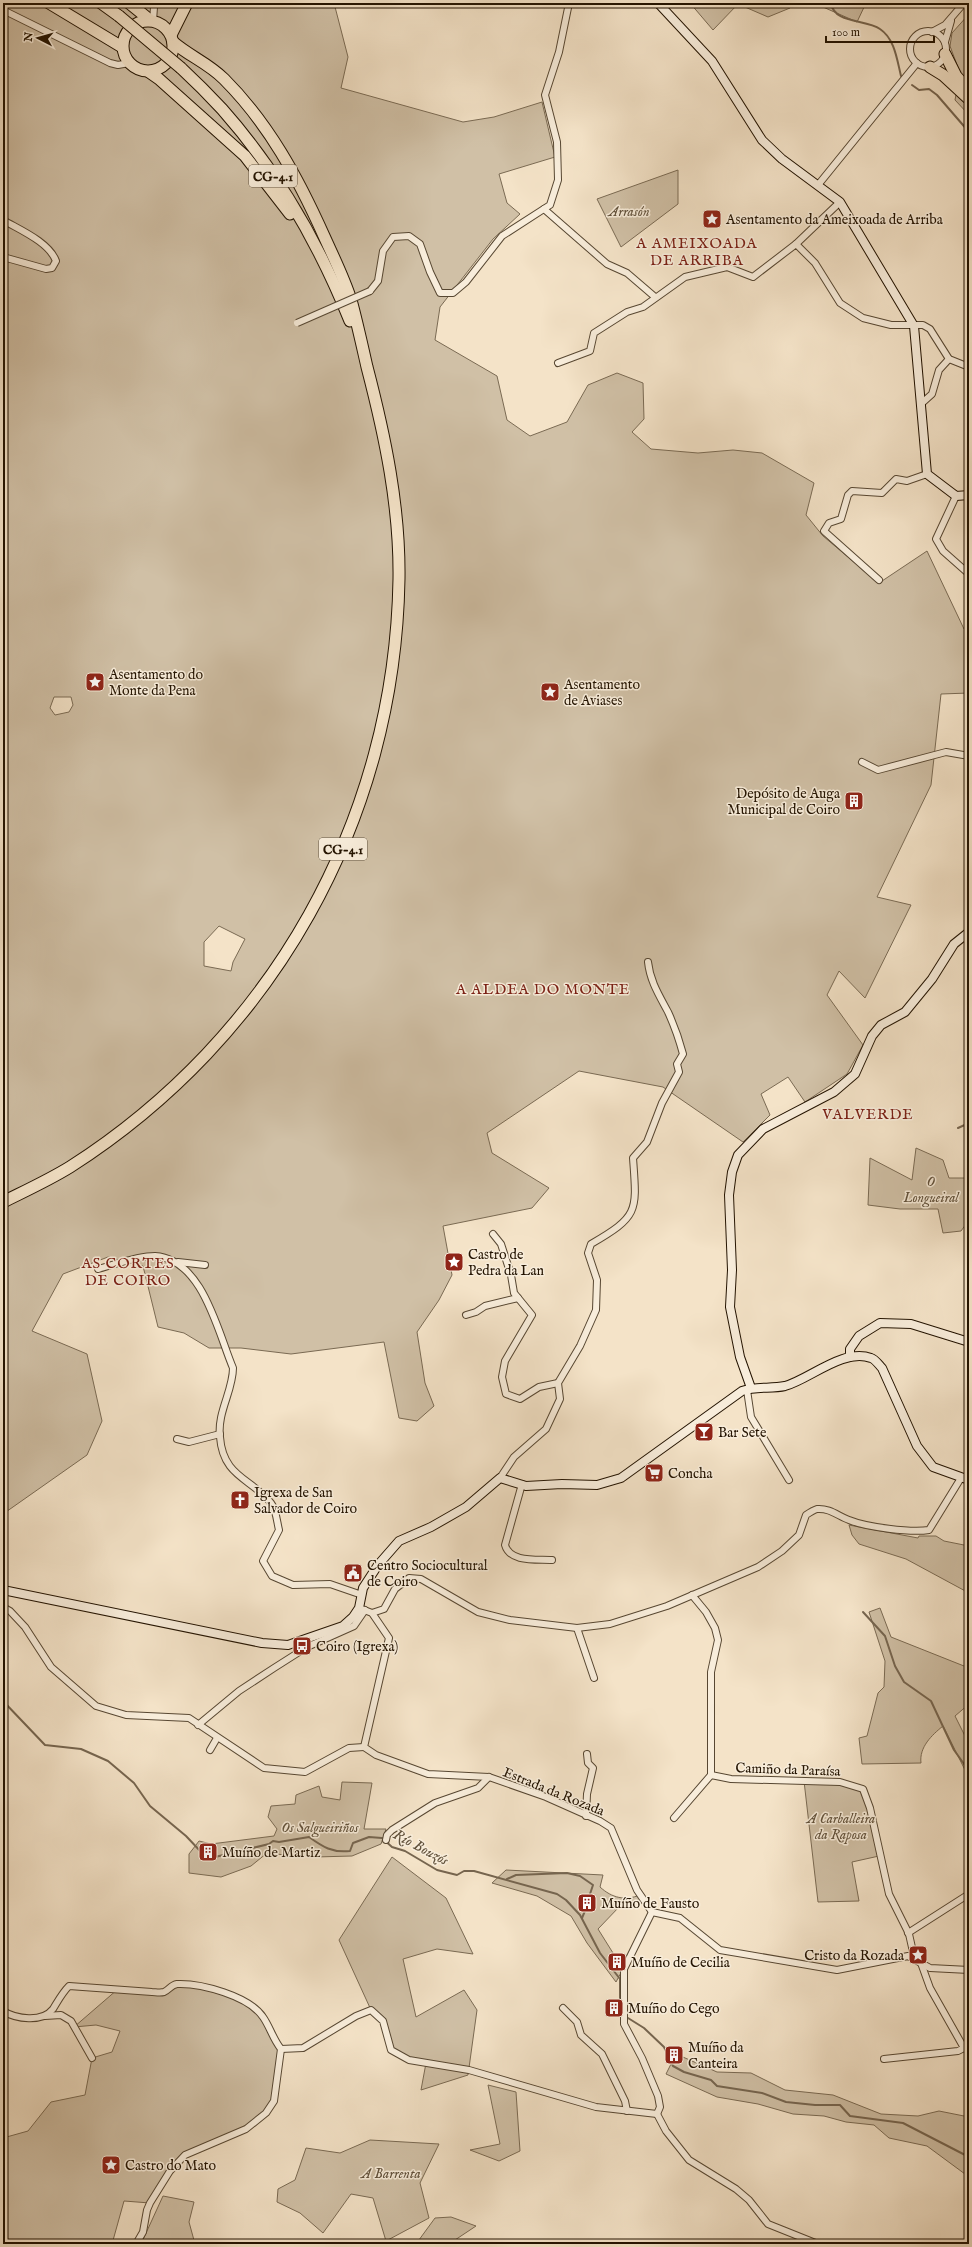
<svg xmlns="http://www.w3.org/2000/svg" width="972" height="2247" viewBox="0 0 972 2247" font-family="'IM FELL English',serif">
	<rect width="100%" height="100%" fill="#f4e3c8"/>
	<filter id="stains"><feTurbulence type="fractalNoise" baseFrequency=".005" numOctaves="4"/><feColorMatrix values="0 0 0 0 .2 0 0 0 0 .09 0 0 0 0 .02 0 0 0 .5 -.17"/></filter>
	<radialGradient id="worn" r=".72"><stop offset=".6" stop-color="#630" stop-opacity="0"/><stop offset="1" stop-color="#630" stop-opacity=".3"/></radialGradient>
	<g fill="#d0c0a6" stroke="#7a6a53" fill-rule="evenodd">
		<path d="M3 3H334L348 57 341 88 463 122 494 117 542 102 555 157 499 174 507 203 520 214 493 239 440 307 435 340 497 376 507 420 530 436 567 422 588 385 617 373 643 383 644 419 632 432 651 449 698 453 733 450 762 453 814 483 806 515 823 536 879 583 927 551 964 629 969 623V693L941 694 931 785 877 897 911 905 865 998 839 971 827 995 863 1045 847 1074 805 1102 788 1077 761 1094 770 1115 743 1142 663 1087 579 1071 487 1133 492 1153 549 1188 532 1208 443 1226 452 1275 439 1300 417 1332 425 1383 434 1406 417 1421 399 1418 384 1342 291 1354 241 1348H209L184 1333 158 1327 143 1266 108 1257 63 1274 32 1331 87 1354 102 1421 87 1455 3 1514ZM54 697H71L73 705 69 712 55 715 50 708ZM219 926 245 939 233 962 231 971 204 966V942Z"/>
		<polygon points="690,3 787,3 790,8 768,17 738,4 713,30"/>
		<polygon points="823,3 866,3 857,22 823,7"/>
		<polygon points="969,14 969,115 955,100 960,73 950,46 952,33"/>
		<polygon points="678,170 678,204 621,247 597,199"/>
		<polygon points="916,1148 943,1160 949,1178 969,1178 969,1220 961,1231 943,1233 938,1209 900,1209 868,1205 870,1158 912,1180"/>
		<polygon points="849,1525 918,1538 919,1536 936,1536 944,1541 969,1546 969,1593 906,1559 859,1544 852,1535"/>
		<path d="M880 1608 891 1637 969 1668V1704L955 1716 969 1744V1778L943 1726C932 1735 919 1747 921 1763L862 1764 859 1738 867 1736 878 1693 884 1687 885 1661 869 1612Z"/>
		<polygon points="804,1781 840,1782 863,1789 879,1856 852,1862 859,1901 818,1902"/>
		<polygon points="342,1782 372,1783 364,1829 386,1829 381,1844 352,1856 315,1857 299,1850 285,1855 267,1853 251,1866 221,1877 189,1873 189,1854 199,1841 211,1844 274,1836 277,1829 268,1817 271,1806 295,1804 296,1795 319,1786 322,1797 340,1800"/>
		<polygon points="392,1857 446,1898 473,1954 437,1949 403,1959 416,2017 464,1990 477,2010 468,2075 421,2090 426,2063 409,2060 391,2050 383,2021 371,2010 339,1940"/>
		<path d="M506 1870 603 1875 600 1887C612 1898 625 1901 640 1895L644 1900 631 1904 617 1902 620 1906 598 1929 623 1969 616 1982 587 1943 571 1916 537 1896 492 1883Z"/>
		<polygon points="174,1984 189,1985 247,2002 263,2017 281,2049 274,2101 257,2122 185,2155 150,2203 124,2201 112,2244 3,2244 3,2138 28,2131 51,2102 85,2095 92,2058 112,2052 120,2031 96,2025 74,2027 118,1989 164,1992"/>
		<polygon points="676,2054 717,2072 751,2073 785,2090 833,2095 881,2114 918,2116 939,2111 969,2117 969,2177 927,2146 889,2138 874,2125 846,2122 824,2116 793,2114 758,2104 717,2097 666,2074"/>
		<polygon points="488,2085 516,2092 520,2151 499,2161 470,2150 500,2144"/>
		<polygon points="370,2140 439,2144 420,2183 429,2218 386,2241 373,2198 351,2194 323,2233 300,2213 277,2202 278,2189 295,2180 306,2148 340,2153"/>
		<polygon points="163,2196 194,2202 189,2222 195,2244 141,2244"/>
		<polygon points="451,2217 476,2226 449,2244 416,2244 435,2218"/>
	</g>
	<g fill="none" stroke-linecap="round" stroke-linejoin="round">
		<g stroke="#76654f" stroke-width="2">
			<path d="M831 3C834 24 866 19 880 29 895 39 897 60 901 76"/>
			<polyline points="912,85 919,90 929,89 937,95 969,132"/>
			<polyline points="958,1128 969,1123"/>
			<polyline points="863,1612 885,1636 895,1666 904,1682 931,1701 954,1750 969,1771"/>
			<path d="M3 1701 45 1745 81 1749 108 1761 134 1783 150 1806 186 1836 203 1854 211 1858 269 1844 273 1841 279 1842 309 1837C323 1847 332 1853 350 1851L353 1843 369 1837 382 1838 392 1847 405 1851 437 1870 457 1875 464 1871H474L557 1894 566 1900 580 1915 600 1953 620 1979V2000"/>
			<polyline points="507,1879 516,1875 567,1873 580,1876 593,1885 589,1897"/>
			<polyline points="582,1918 587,1906"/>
			<polyline points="628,2018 644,2028 664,2047 673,2066 684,2072 711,2080 717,2086 762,2093 786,2102 815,2105 840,2105 850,2116 903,2123 969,2157"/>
		</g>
		<g stroke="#574732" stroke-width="8">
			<g id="street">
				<polyline points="152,3 154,7 153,21"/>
				<polyline points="3,10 110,63 118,65 129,63"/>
				<circle cx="928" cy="49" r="18"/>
				<polyline points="932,32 945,25 964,3"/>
				<polyline points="945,42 951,21"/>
				<polyline points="818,185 917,63"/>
				<polyline points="544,209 607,264 627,273 655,297"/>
				<path d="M3 220C20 230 49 242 56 261L52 268 46 269 3 257"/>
				<polyline points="796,244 840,202"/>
				<polyline points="370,291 378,281 383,251 393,237 409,236 420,244 430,272 440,293 453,293 466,282 502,236 550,205 558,180 557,142 545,95 559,52 569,3"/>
				<polyline points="558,363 590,351 594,333 627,312 643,307 685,277 727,267 753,277 796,244 815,263 840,303 863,318 891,325 923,325 930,329 949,359 969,367"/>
				<polyline points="922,403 932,394 939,370 949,359"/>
				<polyline points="956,496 936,539 943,551 969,574"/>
				<polyline points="879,580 824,531 829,523 841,519 848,495 852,491 882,493 896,479 907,481 927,474"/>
				<polyline points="862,762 878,770 946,752 969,756"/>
				<polyline points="493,1234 501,1244 511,1275 514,1293 532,1315 505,1361 502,1377 506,1394 520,1399 539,1387 558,1383"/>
				<polyline points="178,1262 205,1265"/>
				<path d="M98 1269C116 1264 137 1256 155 1256 203 1259 218 1333 233 1368 233 1391 217 1412 220 1437 223 1477 251 1478 271 1503 276 1509 277 1522 279 1530L263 1561 272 1576 293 1585 330 1584 362 1595"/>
				<polyline points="466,1315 476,1312 485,1306 518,1298"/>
				<polyline points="747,1390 751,1417 789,1480"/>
				<polyline points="177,1439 189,1442 220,1434"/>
				<path d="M500 1478 514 1457 546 1429 560 1399 558 1383 580 1346 596 1310 597 1280 588 1253 591 1244C639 1216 637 1212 633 1158L647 1142 662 1103 679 1072 677 1064 683 1054C679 1039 674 1025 668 1012 659 995 650 981 648 962"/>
				<path d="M522 1484 505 1545C510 1563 537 1559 552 1560"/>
				<polyline points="692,1595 706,1612 715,1628 718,1640 711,1672 711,1775"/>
				<polyline points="3,1607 10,1611 25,1627 51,1667 96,1706 126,1715 189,1718 264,1768 305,1772 349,1748 364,1747"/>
				<polyline points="359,1608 372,1613 389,1638 364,1747 376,1755 428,1774 489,1777 546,1797 600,1821 611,1828 637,1890 652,1912 680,1918 720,1950 837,1970 908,1956 930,1968 969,1970"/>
				<path d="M372 1613 384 1609 395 1589 409 1578 421 1579 478 1612 510 1620 577 1628 610 1624 667 1606 758 1567 782 1551 799 1535 806 1515C809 1513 814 1510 817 1509 830 1508 838 1516 849 1520 866 1527 911 1533 929 1530L961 1478"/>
				<polyline points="577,1628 594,1678"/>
				<polyline points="198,1725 239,1691 274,1668 307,1647 354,1626 365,1610"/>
				<polyline points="210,1750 217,1738"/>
				<polyline points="711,1775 731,1779 840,1782 863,1789 870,1808 889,1894 909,1934 913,1952 921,1963 930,1988 964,2048 958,2051 884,2059"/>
				<polyline points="586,1816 587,1794 593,1768 588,1763 587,1754"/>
				<polyline points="674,1818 711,1775"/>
				<polyline points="386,1840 387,1835 392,1830 435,1803 478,1788 489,1777"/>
				<polyline points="652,1912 624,1969 624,2024 642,2058 658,2096 660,2107 657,2114"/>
				<polyline points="908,1933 969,1894"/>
				<polyline points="563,2008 577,2022 581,2035 602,2054 625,2101 627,2111"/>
				<path d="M3 2011C16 2019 42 2023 53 2009 58 2001 62 1993 69 1986L152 1992C155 1992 160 1993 164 1992 169 1990 171 1985 177 1984 201 1983 249 1996 263 2017 270 2027 273 2039 281 2049L303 2048 356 2016 371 2010 383 2021 391 2050 409 2060 469 2070 596 2107 657 2114"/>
				<polyline points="45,2016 61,2015 71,2021 92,2058"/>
				<polyline points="657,2114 666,2131 689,2160 736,2189 749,2200 768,2224 818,2244"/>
				<polyline points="136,2244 143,2232 147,2210 150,2203 170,2171 185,2155 246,2129 266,2113 274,2101 281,2049"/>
			</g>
		</g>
		<g stroke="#231300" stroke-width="10">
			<g id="secondary">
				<polyline points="658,3 712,61 762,140 782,159 840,202 914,326 927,474 956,496 969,495"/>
				<polyline points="850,1357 850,1349 859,1336 880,1323 911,1324 969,1342"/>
				<polyline points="751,1388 740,1357 730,1307 732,1270 729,1195 732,1172 738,1155 763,1129 834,1092 855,1074 872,1036 881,1025 905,1012 932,979 954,944 969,932"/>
				<path d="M3 1590 262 1643 288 1645 343 1626 353 1617 359 1608 363 1588 378 1565 399 1541 431 1527 466 1507 500 1478 526 1486 562 1484 597 1485 621 1478 742 1391C756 1386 771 1389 785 1386 810 1379 843 1348 871 1358 875 1359 879 1365 882 1368L917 1446 933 1467 969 1480"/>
			</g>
		</g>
		<g stroke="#231300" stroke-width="13">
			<g id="highway">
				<polyline points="49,3 122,47"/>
				<polyline points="101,3 119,16"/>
				<polyline points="129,3 150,20"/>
				<circle cx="148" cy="46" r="25"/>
				<polyline points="171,35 187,3"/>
				<polyline points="945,54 956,76 966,87"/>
				<polyline points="930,67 943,75 969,99"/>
				<path d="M181 68C195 81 209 95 222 109 278 172 319 244 350 321"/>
				<polyline points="149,72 159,79 245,156 290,214"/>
				<path d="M3 1202C25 1191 49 1180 70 1167 273 1037 395 820 399 579 400 507 385 436 367 367 362 345 357 322 351 300 344 278 333 256 324 236 298 178 269 124 224 79 208 63 189 56 173 42"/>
			</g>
		</g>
		<use href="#street" stroke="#f8eddb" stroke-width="6"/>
		<use href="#secondary" stroke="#f8eddb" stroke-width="8"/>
		<use href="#highway" stroke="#f4e3c8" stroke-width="11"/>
		<g stroke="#574732" stroke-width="8" stroke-linecap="butt">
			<polyline id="street-bridge" points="297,323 370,291"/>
		</g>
		<g stroke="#231300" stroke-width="13" stroke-linecap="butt">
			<polyline id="highway-bridge" points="119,16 181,68"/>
		</g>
		<use href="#street-bridge" stroke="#f8eddb" stroke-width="6"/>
		<use href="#highway-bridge" stroke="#f4e3c8" stroke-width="11"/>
	</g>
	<defs>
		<g id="sight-square" transform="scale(1)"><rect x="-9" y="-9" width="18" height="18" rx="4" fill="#8f2418" stroke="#f8eddb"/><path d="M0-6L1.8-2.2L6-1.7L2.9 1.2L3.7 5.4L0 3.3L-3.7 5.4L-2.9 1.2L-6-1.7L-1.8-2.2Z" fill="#fff"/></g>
		<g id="building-square" transform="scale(1)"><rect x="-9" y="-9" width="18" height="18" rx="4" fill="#8f2418" stroke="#f8eddb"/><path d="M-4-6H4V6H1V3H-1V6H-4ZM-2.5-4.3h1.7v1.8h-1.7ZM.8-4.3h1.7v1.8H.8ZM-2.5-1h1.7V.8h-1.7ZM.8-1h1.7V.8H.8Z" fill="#fff"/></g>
		<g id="bar-square" transform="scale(1)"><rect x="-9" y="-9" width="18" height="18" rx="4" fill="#8f2418" stroke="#f8eddb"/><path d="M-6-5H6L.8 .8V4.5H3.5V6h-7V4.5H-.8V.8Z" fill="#fff"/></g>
		<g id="supermarket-square" transform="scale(1)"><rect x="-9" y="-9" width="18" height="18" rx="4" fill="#8f2418" stroke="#f8eddb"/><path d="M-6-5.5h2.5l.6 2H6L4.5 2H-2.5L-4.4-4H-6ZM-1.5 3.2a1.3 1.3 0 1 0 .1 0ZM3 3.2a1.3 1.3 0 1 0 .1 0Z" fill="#fff"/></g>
		<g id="church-square" transform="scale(1)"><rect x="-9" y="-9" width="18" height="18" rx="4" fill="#8f2418" stroke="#f8eddb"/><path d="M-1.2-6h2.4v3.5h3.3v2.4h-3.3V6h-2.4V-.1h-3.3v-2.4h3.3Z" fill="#fff"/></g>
		<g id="civic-square" transform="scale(1)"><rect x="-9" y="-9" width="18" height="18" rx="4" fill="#8f2418" stroke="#f8eddb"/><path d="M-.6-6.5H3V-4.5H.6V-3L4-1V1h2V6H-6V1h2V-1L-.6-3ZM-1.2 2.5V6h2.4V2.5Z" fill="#fff"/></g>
		<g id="bus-square" transform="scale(1)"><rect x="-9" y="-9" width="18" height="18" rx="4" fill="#8f2418" stroke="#f8eddb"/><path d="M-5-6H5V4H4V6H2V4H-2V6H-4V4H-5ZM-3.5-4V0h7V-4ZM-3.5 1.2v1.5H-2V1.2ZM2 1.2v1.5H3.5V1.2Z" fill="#fff"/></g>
	</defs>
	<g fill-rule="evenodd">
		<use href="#sight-square" x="712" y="219"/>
		<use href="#sight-square" x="95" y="682"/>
		<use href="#sight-square" x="550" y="692"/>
		<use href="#building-square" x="854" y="801"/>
		<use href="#sight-square" x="454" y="1262"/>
		<use href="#bar-square" x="704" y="1432"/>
		<use href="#supermarket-square" x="654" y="1473"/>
		<use href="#church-square" x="240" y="1500"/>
		<use href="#civic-square" x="353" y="1573"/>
		<use href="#bus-square" x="302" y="1646"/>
		<use href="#building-square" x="208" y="1852"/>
		<use href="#building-square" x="587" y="1903"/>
		<use href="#sight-square" x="918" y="1955"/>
		<use href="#building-square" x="617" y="1962"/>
		<use href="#building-square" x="614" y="2008"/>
		<use href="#building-square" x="674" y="2055"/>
		<use href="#sight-square" x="111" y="2165"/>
	</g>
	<g text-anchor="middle" stroke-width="3" stroke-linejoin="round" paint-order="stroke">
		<g fill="#f8eddb" stroke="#635442" stroke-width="1">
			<rect x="249" y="165" width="48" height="22" rx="3"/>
			<rect x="319" y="838" width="48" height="22" rx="3"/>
		</g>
		<g font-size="13" font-weight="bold" fill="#231300">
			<text x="273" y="181">CG-4.1</text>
			<text x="343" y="854">CG-4.1</text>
		</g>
		<g font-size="14" font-style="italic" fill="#60503a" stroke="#f8eddb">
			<text x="629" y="216">Arrasón</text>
			<text x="931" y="1186">O<tspan x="931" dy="16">Longueiral</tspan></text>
			<text x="841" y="1823">A Carballeira<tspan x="841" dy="16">da Raposa</tspan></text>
			<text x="320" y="1832">Os Salgueiriños</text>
			<text x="391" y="2178">A Barrenta</text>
		</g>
		<g font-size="14" fill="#231300" stroke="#f8eddb" text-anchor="start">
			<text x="726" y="224">Asentamento da Ameixoada de Arriba</text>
			<text x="109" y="679">Asentamento do<tspan x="109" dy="16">Monte da Pena</tspan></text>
			<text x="564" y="689">Asentamento<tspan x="564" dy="16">de Aviases</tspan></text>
			<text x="840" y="798" text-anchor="end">Depósito de Auga<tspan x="840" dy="16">Municipal de Coiro</tspan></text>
			<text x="468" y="1259">Castro de<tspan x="468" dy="16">Pedra da Lan</tspan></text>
			<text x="718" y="1437">Bar Sete</text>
			<text x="668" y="1478">Concha</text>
			<text x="254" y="1497">Igrexa de San<tspan x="254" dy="16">Salvador de Coiro</tspan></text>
			<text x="367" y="1570">Centro Sociocultural<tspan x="367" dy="16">de Coiro</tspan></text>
			<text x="316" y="1651">Coiro (Igrexa)</text>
			<text x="222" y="1857">Muíño de Martiz</text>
			<text x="601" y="1908">Muíño de Fausto</text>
			<text x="904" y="1960" text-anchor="end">Cristo da Rozada</text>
			<text x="631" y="1967">Muíño de Cecilia</text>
			<text x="628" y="2013">Muíño do Cego</text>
			<text x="688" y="2052">Muíño da<tspan x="688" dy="16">Canteira</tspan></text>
			<text x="125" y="2170">Castro do Mato</text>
		</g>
		<g font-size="14" fill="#231300" stroke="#f8eddb">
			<text transform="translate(788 1769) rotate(2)" y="5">Camiño da Paraísa</text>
			<text transform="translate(554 1791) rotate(22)" y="5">Estrada da Rozada</text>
		</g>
		<g font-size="15" letter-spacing="1" fill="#7a1f14" stroke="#f8eddb">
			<text x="697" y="248">A AMEIXOADA<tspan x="697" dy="17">DE ARRIBA</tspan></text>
			<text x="543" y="994">A ALDEA DO MONTE</text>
			<text x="868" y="1119">VALVERDE</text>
			<text x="128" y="1268">AS CORTES<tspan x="128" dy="17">DE COIRO</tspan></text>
		</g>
		<g font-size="15" font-style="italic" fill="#61513b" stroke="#f8eddb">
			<text transform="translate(421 1847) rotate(28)" y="5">Río Bouzós</text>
		</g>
	</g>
	<rect width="972" height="2247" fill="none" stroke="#f4e3c8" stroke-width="16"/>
	<rect x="4" y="4" width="964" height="2239" fill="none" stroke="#231300" stroke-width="2"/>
	<rect x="8" y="8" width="956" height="2231" fill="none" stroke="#231300"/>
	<g transform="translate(38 38) rotate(276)" stroke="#f8eddb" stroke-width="3" paint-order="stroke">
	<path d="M0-3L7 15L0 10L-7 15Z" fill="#231300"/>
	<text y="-6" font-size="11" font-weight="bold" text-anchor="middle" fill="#231300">N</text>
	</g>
	<path d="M826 36v6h108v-6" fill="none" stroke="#231300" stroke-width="2"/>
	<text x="832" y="36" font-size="12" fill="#231300" stroke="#f8eddb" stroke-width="3" paint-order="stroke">100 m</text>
	<rect width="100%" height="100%" filter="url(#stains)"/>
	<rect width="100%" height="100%" fill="url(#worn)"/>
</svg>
